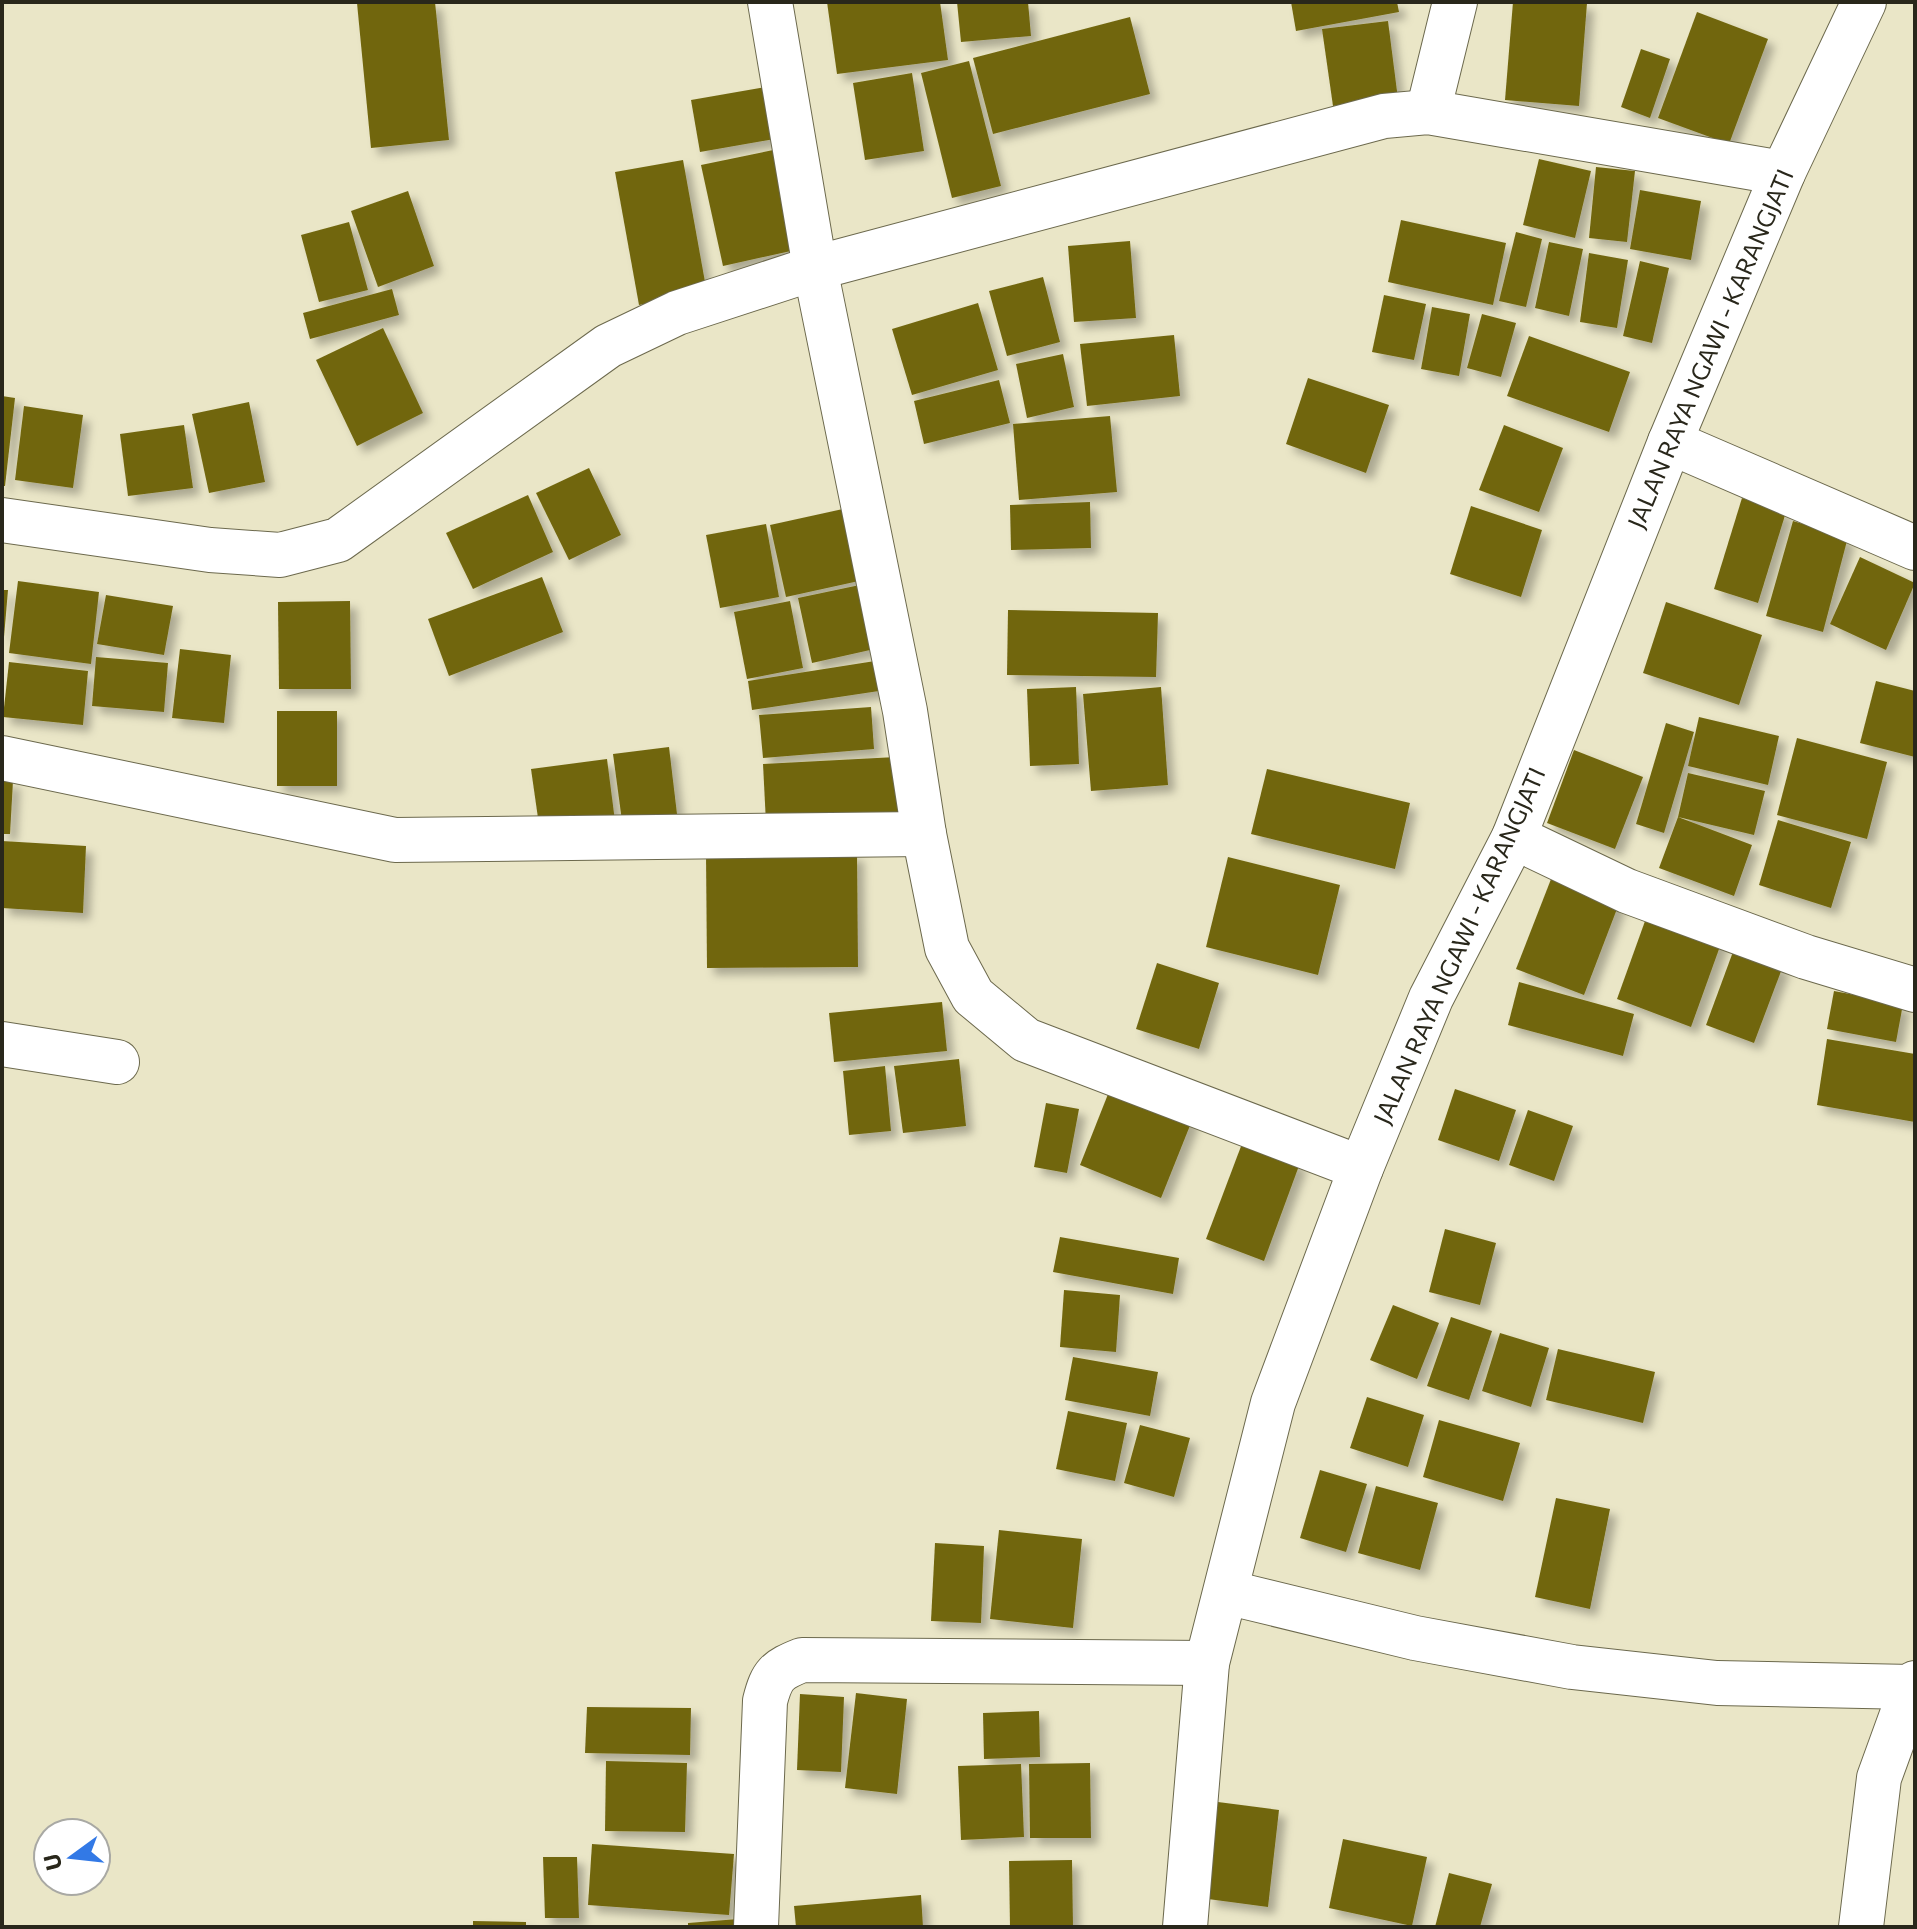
<svg xmlns="http://www.w3.org/2000/svg" width="1917" height="1929" viewBox="0 0 1917 1929" font-family="Commissioner,sans-serif">
	<defs>
		<filter id="shadow"><feDropShadow dx="7" dy="7" stdDeviation="4" flood-color="#0004"/></filter>
	</defs>
	<rect width="100%" height="100%" fill="#eae6c7"/>
	<g fill="#71660f" filter="url(#shadow)">
		<polygon points="369,2 435,2 449,140 371,148 357,3"/>
		<polygon points="827,2 940,2 948,60 837,74"/>
		<polygon points="957,2 1028,2 1031,36 961,42"/>
		<polygon points="1291,2 1397,2 1399,12 1296,31"/>
		<polygon points="1513,2 1587,3 1579,106 1505,100"/>
		<polygon points="1697,12 1768,39 1729,144 1658,118"/>
		<polygon points="1130,17 1150,94 993,134 973,58"/>
		<polygon points="1388,21 1398,99 1333,106 1322,29"/>
		<polygon points="1641,49 1670,59 1650,118 1621,107"/>
		<polygon points="969,61 1001,186 952,198 921,73"/>
		<polygon points="912,73 924,151 865,160 853,83"/>
		<polygon points="771,86 780,138 700,152 691,100"/>
		<polygon points="778,149 800,249 723,266 701,165"/>
		<polygon points="1539,159 1591,171 1575,238 1523,225"/>
		<polygon points="683,160 707,293 639,305 615,172"/>
		<polygon points="1596,167 1635,171 1627,242 1589,238"/>
		<polygon points="1640,190 1701,201 1691,260 1630,249"/>
		<polygon points="408,191 434,266 378,287 351,211"/>
		<polygon points="1401,220 1506,243 1493,305 1388,282"/>
		<polygon points="349,222 368,290 319,302 301,235"/>
		<polygon points="1516,232 1542,239 1526,307 1499,301"/>
		<polygon points="1130,241 1136,318 1074,322 1068,246"/>
		<polygon points="1549,242 1583,249 1569,316 1535,308"/>
		<polygon points="1589,253 1628,260 1617,328 1580,322"/>
		<polygon points="1640,261 1669,268 1652,343 1623,336"/>
		<polygon points="1043,277 1060,342 1007,356 989,291"/>
		<polygon points="392,289 399,315 310,339 303,313"/>
		<polygon points="1384,295 1426,304 1414,360 1372,352"/>
		<polygon points="978,303 998,370 912,395 892,329"/>
		<polygon points="1432,307 1470,314 1459,376 1421,369"/>
		<polygon points="1482,314 1516,323 1501,377 1467,368"/>
		<polygon points="383,328 423,413 357,446 316,360"/>
		<polygon points="1174,335 1180,396 1087,406 1080,344"/>
		<polygon points="1529,336 1630,372 1609,432 1507,396"/>
		<polygon points="1063,354 1074,407 1027,418 1016,364"/>
		<polygon points="1308,378 1389,405 1366,473 1286,444"/>
		<polygon points="999,380 1010,423 924,444 914,401"/>
		<polygon points="2,396 15,398 5,486 2,486"/>
		<polygon points="249,402 265,482 209,493 192,414"/>
		<polygon points="24,406 83,415 73,488 15,480"/>
		<polygon points="1110,416 1117,492 1019,500 1013,424"/>
		<polygon points="184,425 193,488 128,496 120,434"/>
		<polygon points="1504,425 1563,448 1539,512 1479,490"/>
		<polygon points="589,468 621,535 569,560 536,493"/>
		<polygon points="528,495 553,552 473,589 446,533"/>
		<polygon points="1742,498 1786,512 1758,603 1714,589"/>
		<polygon points="1090,502 1091,548 1011,550 1010,505"/>
		<polygon points="1471,506 1542,530 1521,597 1450,574"/>
		<polygon points="852,507 868,579 786,597 770,525"/>
		<polygon points="1793,521 1848,537 1823,632 1766,616"/>
		<polygon points="766,524 779,597 720,608 706,535"/>
		<polygon points="1860,557 1915,583 1886,650 1830,624"/>
		<polygon points="542,577 563,632 449,676 428,619"/>
		<polygon points="18,581 99,592 91,664 9,653"/>
		<polygon points="874,582 888,646 812,663 798,598"/>
		<polygon points="2,590 8,590 4,637 2,637"/>
		<polygon points="106,595 173,606 164,655 97,644"/>
		<polygon points="350,601 351,689 279,689 278,602"/>
		<polygon points="790,601 803,668 747,679 734,612"/>
		<polygon points="1666,602 1762,635 1739,705 1643,673"/>
		<polygon points="1008,610 1158,613 1156,677 1007,675"/>
		<polygon points="180,649 231,655 224,723 172,718"/>
		<polygon points="96,657 168,663 164,712 92,706"/>
		<polygon points="894,658 899,688 752,710 748,681"/>
		<polygon points="9,662 88,671 83,725 3,717"/>
		<polygon points="1876,681 1915,691 1915,757 1860,743"/>
		<polygon points="1076,687 1079,764 1030,766 1027,689"/>
		<polygon points="1161,687 1168,785 1091,791 1083,694"/>
		<polygon points="871,707 874,749 763,758 759,715"/>
		<rect x="277" y="711" width="60" height="75"/>
		<polygon points="1699,717 1779,736 1768,785 1688,766"/>
		<polygon points="1666,723 1694,732 1664,833 1636,824"/>
		<polygon points="1797,738 1887,762 1867,839 1777,815"/>
		<polygon points="669,747 677,814 622,821 613,754"/>
		<polygon points="1574,750 1643,777 1615,849 1547,823"/>
		<polygon points="896,757 899,817 766,823 763,764"/>
		<polygon points="607,759 615,821 540,832 531,769"/>
		<polygon points="1267,769 1410,803 1395,869 1251,834"/>
		<polygon points="1688,773 1765,791 1754,835 1678,817 1752,845 1734,896 1659,868 1678,817"/>
		<polygon points="2,781 13,781 10,834 2,834"/>
		<polygon points="1778,820 1851,842 1831,908 1759,885"/>
		<polygon points="2,841 86,846 83,913 2,908"/>
		<polygon points="706,854 857,854 858,967 707,968"/>
		<polygon points="1228,857 1340,885 1318,975 1206,947"/>
		<polygon points="1553,874 1620,901 1584,995 1516,969"/>
		<polygon points="1649,910 1723,938 1691,1027 1617,999"/>
		<polygon points="1734,949 1783,966 1754,1043 1706,1025"/>
		<polygon points="1157,963 1219,983 1199,1049 1136,1029"/>
		<polygon points="1519,982 1634,1014 1623,1056 1508,1025"/>
		<polygon points="1834,991 1903,1004 1896,1042 1827,1029"/>
		<polygon points="942,1002 947,1051 834,1062 829,1013"/>
		<polygon points="1827,1039 1915,1054 1915,1122 1817,1105"/>
		<polygon points="959,1059 966,1126 903,1133 894,1066"/>
		<polygon points="885,1066 891,1131 849,1135 843,1071"/>
		<polygon points="1112,1084 1193,1118 1161,1198 1080,1165"/>
		<polygon points="1455,1089 1516,1110 1499,1161 1438,1140"/>
		<polygon points="1046,1103 1079,1109 1067,1173 1034,1167"/>
		<polygon points="1528,1110 1573,1126 1554,1181 1509,1165"/>
		<polygon points="1243,1141 1300,1163 1264,1261 1206,1239"/>
		<polygon points="1445,1229 1496,1243 1480,1305 1429,1292"/>
		<polygon points="1060,1237 1179,1258 1173,1294 1053,1272"/>
		<polygon points="1064,1290 1120,1295 1116,1352 1060,1347"/>
		<polygon points="1393,1305 1439,1323 1417,1379 1370,1360"/>
		<polygon points="1451,1317 1492,1331 1469,1400 1427,1386"/>
		<polygon points="1500,1333 1549,1348 1531,1407 1482,1391"/>
		<polygon points="1558,1349 1655,1372 1643,1423 1546,1400"/>
		<polygon points="1073,1357 1158,1372 1150,1416 1065,1400"/>
		<polygon points="1367,1397 1424,1415 1408,1467 1350,1448"/>
		<polygon points="1068,1411 1127,1423 1115,1481 1056,1469"/>
		<polygon points="1439,1420 1520,1443 1503,1501 1423,1477"/>
		<polygon points="1140,1425 1190,1438 1174,1497 1124,1483"/>
		<polygon points="1320,1470 1367,1484 1346,1552 1300,1538"/>
		<polygon points="1376,1486 1438,1503 1420,1570 1358,1553"/>
		<polygon points="1556,1498 1610,1509 1590,1609 1535,1597"/>
		<polygon points="999,1530 1082,1539 1073,1628 990,1619"/>
		<polygon points="935,1543 984,1546 981,1623 931,1621"/>
		<polygon points="856,1693 907,1699 897,1794 845,1788"/>
		<polygon points="800,1694 844,1697 841,1772 797,1770"/>
		<polygon points="587,1707 691,1708 690,1755 585,1753"/>
		<polygon points="1039,1711 1040,1757 984,1759 983,1713"/>
		<polygon points="606,1761 687,1763 685,1832 605,1831"/>
		<polygon points="1090,1763 1091,1838 1030,1838 1029,1764"/>
		<polygon points="1021,1764 1024,1837 961,1840 958,1766"/>
		<polygon points="1218,1802 1279,1810 1268,1907 1208,1899"/>
		<polygon points="1343,1839 1427,1857 1412,1926 1329,1908"/>
		<polygon points="592,1844 734,1854 729,1915 588,1905"/>
		<polygon points="543,1857 577,1857 579,1918 545,1918"/>
		<polygon points="1072,1860 1073,1927 1010,1927 1009,1861"/>
		<polygon points="1449,1873 1492,1884 1480,1927 1435,1927"/>
		<polygon points="921,1895 923,1927 796,1927 794,1906"/>
		<polygon points="738,1919 739,1927 688,1927 688,1923"/>
		<polygon points="473,1921 526,1922 526,1927 473,1927"/>
	</g>
	<g fill="none" stroke-linecap="round" stroke-linejoin="round">
		<g stroke="#6c694d" stroke-width="46">
			<g id="minor">
				<polyline points="770,2 815,268 905,711 924,834 947,948 973,996 1026,1040 1361,1168"/>
				<polyline points="1428,112 1455,2"/>
				<polyline points="1670,442 1915,548"/>
				<polyline points="2,520 210,550 280,555 338,540 608,346 677,313 815,268 1384,116 1428,112 1783,173"/>
				<polyline points="2,758 395,840 924,834"/>
				<polyline points="1514,837 1627,891 1806,957 1915,990"/>
				<polyline points="2,1044 117,1062"/>
				<polyline points="1226,1592 1415,1638 1572,1667 1717,1683 1912,1687"/>
				<path d="M756 1927 765 1701C772 1674 777 1670 802 1660L1207 1663"/>
				<polyline points="1185,1927 1207,1663 1273,1403 1361,1168 1431,998 1514,837 1670,442 1783,173 1864,2"/>
				<polyline points="1861,1927 1879,1778 1912,1687 1915,1683"/>
			</g>
		</g>
		<use href="#minor" stroke="#fff" stroke-width="44"/>
	</g>
	<g text-anchor="middle" stroke-width="8" stroke-linejoin="round" paint-order="stroke">
		<g font-size="24" fill="#29271b" stroke="#fff">
			<text transform="translate(1711 349) rotate(-67)" y="8">JALAN RAYA NGAWI - KARANGJATI</text>
			<text transform="translate(1460 946) rotate(-66)" y="8">JALAN RAYA NGAWI - KARANGJATI</text>
		</g>
	</g>
	<rect width="1917" height="1929" fill="none" stroke="#29271b" stroke-width="8"/>
	<g transform="translate(72 1857) rotate(255)"><circle r="38" fill="#ffffff" stroke="#a9a9a4" stroke-width="2"/>
	<path d="M0-6L14 30L0 20L-14 30Z" fill="#3279e6"/>
	<text y="-12" font-size="22" font-weight="bold" text-anchor="middle" fill="#29271b">U</text>
	</g>
</svg>
